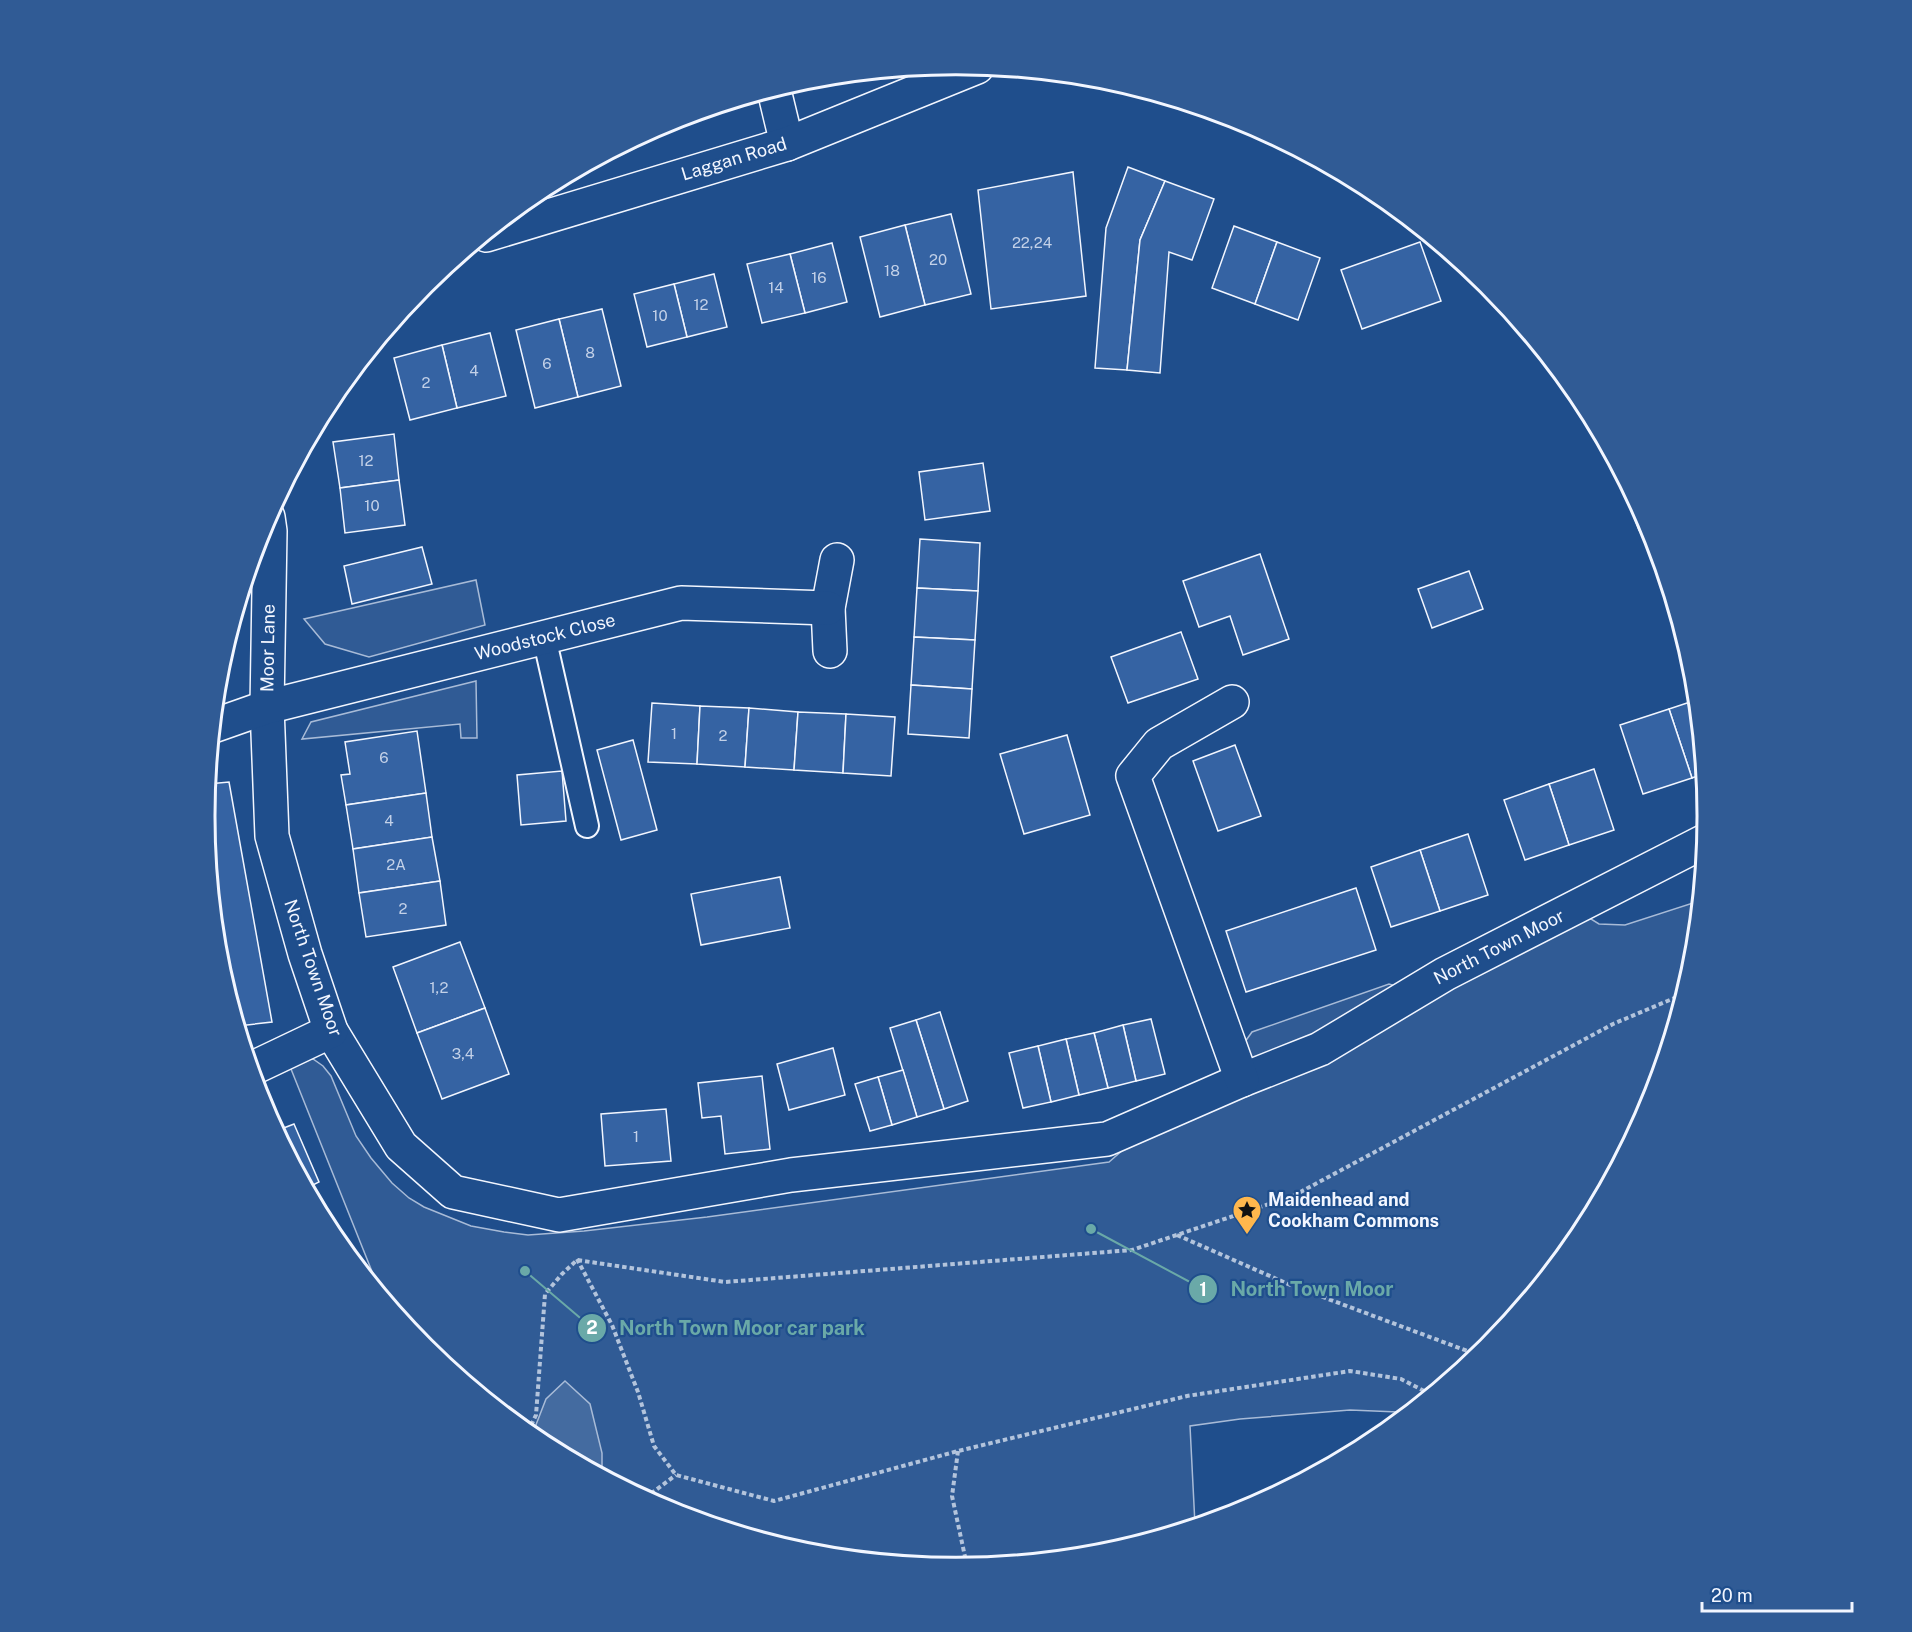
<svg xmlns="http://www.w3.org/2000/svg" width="1912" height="1632" viewBox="0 0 1912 1632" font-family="'Public Sans',sans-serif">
	<rect width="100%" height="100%" fill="#1f4e8c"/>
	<g fill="#305b95" stroke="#a8bbd7" stroke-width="1.5">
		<polygon points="476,580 485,625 369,657 325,644 304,619"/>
		<polygon points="476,681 477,738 461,738 460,724 302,739 311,722"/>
		<polygon points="1699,901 1693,963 1650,1104 1581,1234 1487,1348 1406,1414 1398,1412 1350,1410 1240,1419 1190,1426 1195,1525 1102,1553 956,1567 809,1553 668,1510 538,1441 424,1347 381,1294 287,1059 313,1059 323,1066 331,1076 356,1136 371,1158 392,1183 409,1198 424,1207 471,1226 504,1232 528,1235 584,1231 707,1217 1109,1162 1140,1135 1217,1081 1252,1032 1389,984 1426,995 1583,914 1599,924 1625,925"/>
	</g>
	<polygon fill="#446ba0" stroke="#a8bbd7" stroke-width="1.5" points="565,1381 590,1404 602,1453 602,1475 538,1441 532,1435 546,1399"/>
	<g fill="#3563a3" stroke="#f2f6ff" stroke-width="1.5">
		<polygon points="1128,167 1165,181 1140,240 1127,370 1095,368 1106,228"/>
		<polygon points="1073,172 1086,296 991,309 978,190"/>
		<polygon points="1165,181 1214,199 1192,260 1169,252 1160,373 1127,370 1140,240"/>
		<polygon points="951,214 971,294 925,305 905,225"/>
		<polygon points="905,225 925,305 880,317 860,237"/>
		<polygon points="1234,226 1277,242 1255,304 1212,288"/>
		<polygon points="1277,242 1320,258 1298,320 1255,304"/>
		<polygon points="1420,242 1441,301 1362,329 1341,270"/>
		<polygon points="832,243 847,302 805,313 790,254"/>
		<polygon points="790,254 805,313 762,323 747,264"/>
		<polygon points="714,274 727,327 687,337 674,284"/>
		<polygon points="674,284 687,337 647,347 634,294"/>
		<polygon points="602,309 621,386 578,397 559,319"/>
		<polygon points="559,319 578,397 535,408 516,330"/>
		<polygon points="490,333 506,396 457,408 442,345"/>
		<polygon points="442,345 457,408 410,420 394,358"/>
		<polygon points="394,434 399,480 340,488 333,442"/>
		<polygon points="983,463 990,511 925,520 919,472"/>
		<polygon points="399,480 405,525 345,533 340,488"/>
		<polygon points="1633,496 1649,527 1639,530 1627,498"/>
		<polygon points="920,539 980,543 978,591 917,588"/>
		<polygon points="422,547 432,584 352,604 344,566"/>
		<polygon points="1260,554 1289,639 1243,655 1230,616 1199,627 1183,581"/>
		<polygon points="1469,571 1483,609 1432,628 1418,589"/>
		<polygon points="917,588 978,591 975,640 914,637"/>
		<polygon points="1181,632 1198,679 1128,703 1111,657"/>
		<polygon points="914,637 975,640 972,689 911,685"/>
		<polygon points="911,685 972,689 969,738 908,734"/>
		<polygon points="1696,700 1703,774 1692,778 1669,709"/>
		<polygon points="652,703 700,706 697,764 648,762"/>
		<polygon points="700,706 749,708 745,767 697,764"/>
		<polygon points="749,708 798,712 794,770 745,767"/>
		<polygon points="1669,709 1692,778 1643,794 1620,725"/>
		<polygon points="798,712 846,714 843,773 794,770"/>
		<polygon points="846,714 895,717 891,776 843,773"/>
		<polygon points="417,731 426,793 346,805 341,775 350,774 345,742"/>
		<polygon points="1067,735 1090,815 1024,834 1000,754"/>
		<polygon points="633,740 657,830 621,840 597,750"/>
		<polygon points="1235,745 1261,816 1218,831 1193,761"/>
		<polygon points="1594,769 1614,830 1569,845 1549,784"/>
		<polygon points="562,771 566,821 521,825 517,775"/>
		<polygon points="229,782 272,1022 238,1026 219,962 205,816 208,784"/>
		<polygon points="1549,784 1569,845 1525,860 1504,800"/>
		<polygon points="426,793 432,837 353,849 346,805"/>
		<polygon points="1468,834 1488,895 1440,911 1420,850"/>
		<polygon points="432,837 440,881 359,893 353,849"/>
		<polygon points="1420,850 1440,911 1391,927 1371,867"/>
		<polygon points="780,877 790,928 701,945 691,894"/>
		<polygon points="440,881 446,925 366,937 359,893"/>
		<polygon points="1356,888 1376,950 1246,992 1226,931"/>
		<polygon points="460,942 485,1008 417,1033 393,967"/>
		<polygon points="485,1008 509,1074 442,1099 417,1033"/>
		<polygon points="940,1012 968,1101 944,1109 916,1020"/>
		<polygon points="1151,1019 1165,1074 1136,1081 1123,1025"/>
		<polygon points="916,1020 944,1109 917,1117 890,1028"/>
		<polygon points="1123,1025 1136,1081 1108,1088 1094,1033"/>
		<polygon points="1094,1033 1108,1088 1079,1095 1066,1039"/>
		<polygon points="1066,1039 1079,1095 1051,1102 1038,1046"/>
		<polygon points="1038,1046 1051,1102 1023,1108 1009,1053"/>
		<polygon points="833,1048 845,1095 789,1110 777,1064"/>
		<polygon points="903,1070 917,1117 892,1125 878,1077"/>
		<polygon points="762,1076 770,1149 725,1154 721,1116 702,1118 698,1083"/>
		<polygon points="878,1077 892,1125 870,1131 855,1084"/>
		<polygon points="666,1109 671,1161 605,1166 601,1114"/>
		<polygon points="294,1124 319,1182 307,1188 276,1131"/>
	</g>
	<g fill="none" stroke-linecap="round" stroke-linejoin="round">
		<g stroke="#f2f6ff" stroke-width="26">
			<polyline id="service" points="544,637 587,826"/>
		</g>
		<g stroke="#f2f6ff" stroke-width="36">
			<g id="minor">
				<polyline points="774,90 787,144"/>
				<polyline points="486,235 787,144 977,67"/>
				<polyline points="268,517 270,531 267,707 272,836 305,954 331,1031 401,1146 453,1192 559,1215 791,1175 1107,1139 1242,1080 1320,1049 1445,974 1705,841"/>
				<polyline points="830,651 828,608 837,560"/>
				<polyline points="1232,702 1159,744 1133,776 1242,1080"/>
				<polyline points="213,726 267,707 681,603 828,608"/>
				<polyline points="251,1069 331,1031"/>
			</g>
		</g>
		<g stroke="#b3c4dc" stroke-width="4" stroke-dasharray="4.5 3" stroke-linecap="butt">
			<polyline points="1177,1235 1288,1284 1478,1355"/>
			<polyline points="577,1259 612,1325 638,1392 654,1446 676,1475 774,1501 958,1451 1187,1396 1350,1371 1401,1379 1430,1394"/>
			<polyline points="528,1432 536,1415 545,1294 562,1274 577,1260 725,1282 1132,1250 1293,1196 1613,1024 1684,994"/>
			<polyline points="958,1451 952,1496 967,1566"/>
			<polyline points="645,1498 676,1475"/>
		</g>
		<use href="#service" stroke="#1f4e8c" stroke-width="22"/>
		<use href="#minor" stroke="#1f4e8c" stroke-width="33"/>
	</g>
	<defs>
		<g id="sight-pin" transform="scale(1.5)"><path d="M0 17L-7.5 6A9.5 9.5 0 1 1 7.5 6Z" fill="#ffb74d" stroke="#1f4e8c"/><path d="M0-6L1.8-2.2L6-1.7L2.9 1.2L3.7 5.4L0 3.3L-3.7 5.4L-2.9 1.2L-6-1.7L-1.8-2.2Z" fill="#111"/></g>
	</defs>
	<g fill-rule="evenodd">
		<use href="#sight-pin" x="1247" y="1210"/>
	</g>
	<g text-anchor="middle" stroke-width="4.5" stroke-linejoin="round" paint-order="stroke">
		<g font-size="15" fill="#c3d1e8">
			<text x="1032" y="248">22,24</text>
			<text x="938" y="265">20</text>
			<text x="892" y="276">18</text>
			<text x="819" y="283">16</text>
			<text x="776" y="293">14</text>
			<text x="701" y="310">12</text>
			<text x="660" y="321">10</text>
			<text x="590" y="358">8</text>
			<text x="547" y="369">6</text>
			<text x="474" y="376">4</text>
			<text x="426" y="388">2</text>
			<text x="366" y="466">12</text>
			<text x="372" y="511">10</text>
			<text x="674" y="739">1</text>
			<text x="723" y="741">2</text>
			<text x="384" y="763">6</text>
			<text x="389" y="826">4</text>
			<text x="396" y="870">2A</text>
			<text x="403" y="914">2</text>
			<text x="439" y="993">1,2</text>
			<text x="463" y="1059">3,4</text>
			<text x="636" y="1142">1</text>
		</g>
		<g font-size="18" fill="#f2f6ff" stroke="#1f4e8c">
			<text transform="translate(734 159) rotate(-17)" y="6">Laggan Road</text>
			<text transform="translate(545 637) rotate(-14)" y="6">Woodstock Close</text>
			<text transform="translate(268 648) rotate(-89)" y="6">Moor Lane</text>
			<text transform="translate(1499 947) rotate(-27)" y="6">North Town Moor</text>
			<text transform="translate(313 968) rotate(71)" y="6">North Town Moor</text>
		</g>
		<g font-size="18" font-weight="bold" fill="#f2f6ff" stroke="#1f4e8c" text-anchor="start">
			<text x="1268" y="1206">Maidenhead and<tspan x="1268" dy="21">Cookham Commons</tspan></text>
		</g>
	</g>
	<path d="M0 0H1912V1632H0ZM215 816a741 741 0 1 1 1482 0a741 741 0 1 1-1482 0Z" fill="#305b95" fill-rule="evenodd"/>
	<path fill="none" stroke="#f2f6ff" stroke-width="3" d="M215 816a741 741 0 1 1 1482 0a741 741 0 1 1-1482 0Z"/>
	<path fill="none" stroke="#6aa9a8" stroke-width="2" d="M1091 1229L1203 1289M525 1271L592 1328"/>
	<g fill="#6aa9a8" stroke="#1f4e8c" stroke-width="2">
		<circle cx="1091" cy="1229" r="6"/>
		<circle cx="525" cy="1271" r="6"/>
		<circle cx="1203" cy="1289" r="15"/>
		<circle cx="592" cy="1328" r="15"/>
	</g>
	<g font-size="18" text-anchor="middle" font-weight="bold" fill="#fff">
		<text x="1203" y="1296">1</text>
		<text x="592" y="1334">2</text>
	</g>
	<g font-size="20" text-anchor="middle" font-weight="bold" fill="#6aa9a8" stroke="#1f4e8c" stroke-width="4.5" stroke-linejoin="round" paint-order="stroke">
		<text x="1312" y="1296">North Town Moor</text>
		<text x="742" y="1335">North Town Moor car park</text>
	</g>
	<path d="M1702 1602v9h150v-9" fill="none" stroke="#f2f6ff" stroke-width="3"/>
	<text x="1711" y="1602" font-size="18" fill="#f2f6ff" stroke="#1f4e8c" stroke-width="4.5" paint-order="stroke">20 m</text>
</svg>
